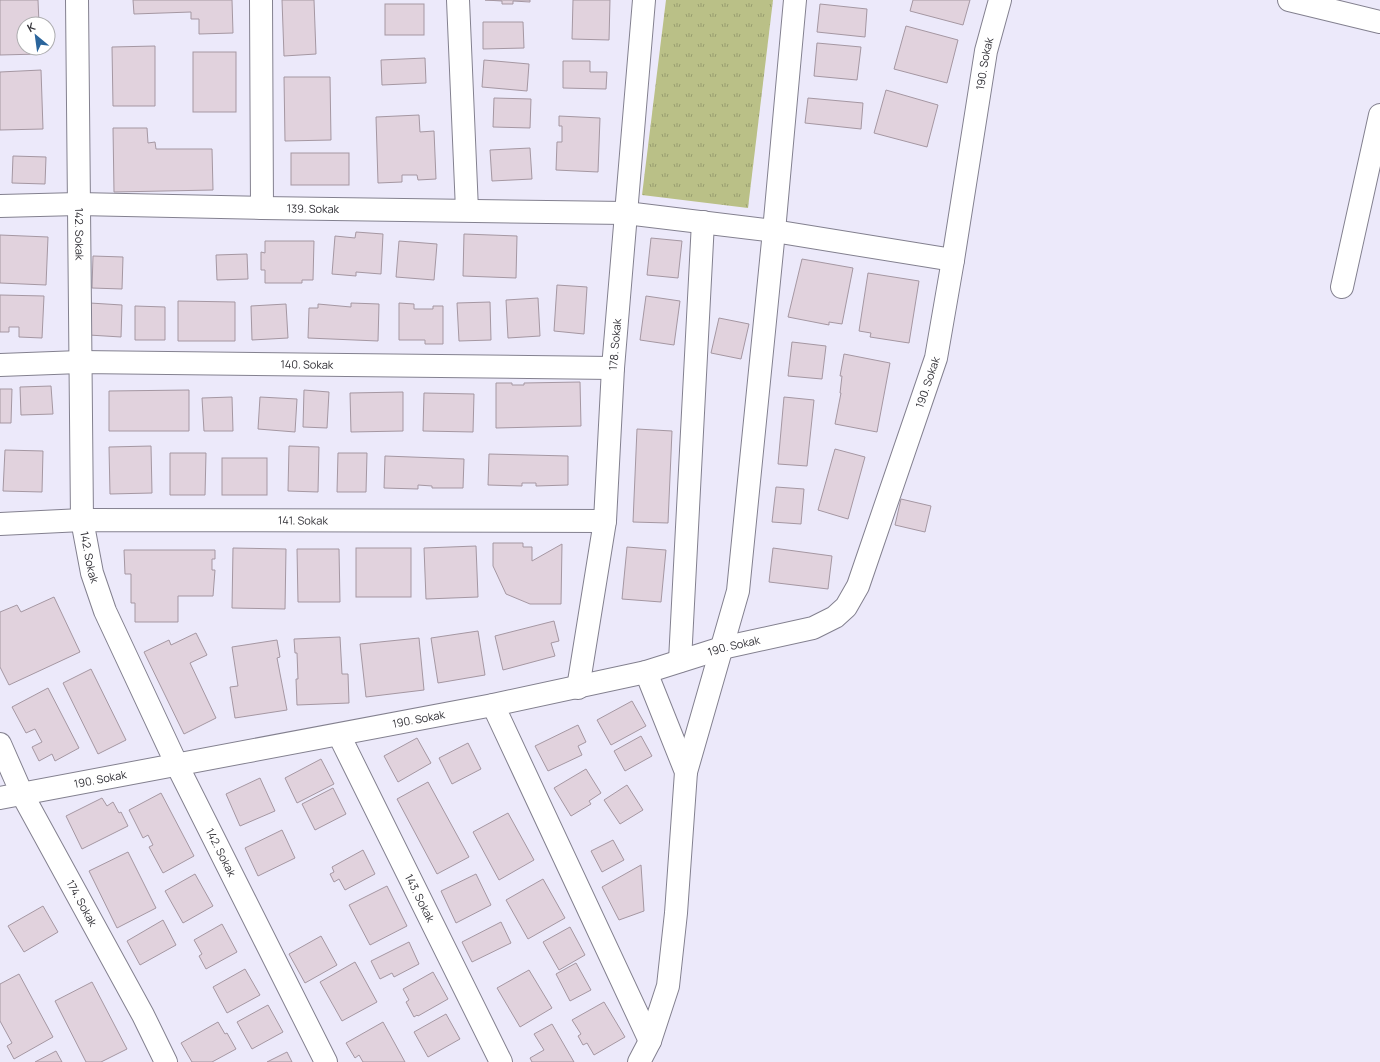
<svg xmlns="http://www.w3.org/2000/svg" width="1380" height="1062" viewBox="0 0 1380 1062" font-family="Manrope,sans-serif">
	<defs>
		<pattern id="park-tufts" width="24" height="20" patternUnits="userSpaceOnUse"><rect width="24" height="20" fill="#bac087"/><path d="M3 7l-1-3M5 7V3M7 7l1-3M15 17l-1-3M17 17v-4M19 17l1-3" fill="none" stroke="#989d6f"/></pattern>
	</defs>
	<rect width="100%" height="100%" fill="#ece9fa"/>
	<polygon fill="url(#park-tufts)" points="666,0 773,0 748,208 642,195"/>
	<g fill="#e1d2dd" stroke="#a597a2">
		<polygon points="0,0 38,0 39,24 24,24 24,48 40,48 40,54 0,55"/>
		<polygon points="133,0 232,0 233,33 199,34 199,19 191,19 191,12 134,14"/>
		<polygon points="282,0 314,0 316,54 284,56"/>
		<polygon points="485,0 530,0 530,2 513,1 513,4 502,4 502,1"/>
		<polygon points="573,0 610,0 609,40 572,39"/>
		<polygon points="913,0 970,0 963,25 910,11"/>
		<rect x="385" y="4" width="39" height="31"/>
		<polygon points="820,4 867,9 865,37 817,32"/>
		<polygon points="483,22 523,22 524,48 483,49"/>
		<polygon points="906,26 958,40 947,83 894,69"/>
		<polygon points="817,43 861,47 857,80 814,76"/>
		<polygon points="155,46 155,106 113,106 112,47"/>
		<rect x="193" y="52" width="43" height="60"/>
		<polygon points="425,58 426,83 382,85 381,60"/>
		<polygon points="484,60 529,64 527,91 482,87"/>
		<polygon points="563,61 590,61 590,72 607,72 606,89 563,88"/>
		<polygon points="41,70 43,129 0,130 0,72"/>
		<polygon points="284,77 330,77 331,140 285,141"/>
		<polygon points="886,90 938,105 927,147 874,133"/>
		<polygon points="494,98 531,99 530,128 493,127"/>
		<polygon points="808,98 863,103 861,129 805,123"/>
		<polygon points="419,115 420,132 434,131 436,179 418,180 417,175 402,175 402,182 378,183 376,117"/>
		<polygon points="559,116 600,118 598,172 556,170 557,142 562,142 562,126 559,126"/>
		<polygon points="113,128 147,128 148,143 155,142 156,149 212,149 213,190 114,192"/>
		<polygon points="530,148 532,179 492,181 490,150"/>
		<rect x="291" y="153" width="58" height="32"/>
		<polygon points="13,156 46,157 45,184 12,183"/>
		<polygon points="356,232 383,234 381,274 356,272 356,276 332,274 335,236 355,238"/>
		<polygon points="464,234 517,236 516,278 463,276"/>
		<polygon points="0,235 48,237 46,285 0,283"/>
		<polygon points="651,238 682,241 678,278 647,275"/>
		<polygon points="265,241 314,241 313,280 302,280 302,283 265,283 265,270 261,270 261,252 265,253"/>
		<polygon points="399,241 437,244 434,280 396,277"/>
		<polygon points="247,254 248,279 217,280 216,255"/>
		<polygon points="93,256 123,257 122,289 92,288"/>
		<polygon points="802,259 853,268 842,324 829,322 829,325 788,317"/>
		<polygon points="868,273 919,281 909,343 870,337 871,333 859,331"/>
		<polygon points="557,285 587,287 584,334 554,331"/>
		<polygon points="0,295 44,296 42,338 19,337 19,327 9,327 9,332 0,332"/>
		<polygon points="646,296 680,301 674,345 640,340"/>
		<polygon points="538,298 540,336 508,338 506,300"/>
		<polygon points="178,301 235,302 235,341 178,341"/>
		<polygon points="490,302 491,340 459,341 457,303"/>
		<polygon points="90,303 122,305 121,337 89,335"/>
		<polygon points="351,303 379,304 378,341 308,338 309,308 318,308 318,304 351,307"/>
		<polygon points="399,303 414,304 414,309 433,309 433,306 443,306 443,344 425,344 425,340 399,340"/>
		<polygon points="286,304 288,338 252,340 251,306"/>
		<polygon points="135,306 165,307 165,340 135,340"/>
		<polygon points="719,318 749,324 741,359 711,353"/>
		<polygon points="792,342 826,346 822,379 788,376"/>
		<polygon points="844,354 890,363 877,432 835,424 841,393 840,393 842,376 840,376"/>
		<polygon points="580,382 581,426 496,428 496,383 512,383 512,385 524,385 524,383"/>
		<polygon points="51,386 53,414 21,415 20,387"/>
		<polygon points="0,389 12,389 11,423 0,423"/>
		<polygon points="189,390 189,431 109,431 109,391"/>
		<polygon points="304,390 329,392 327,428 303,427"/>
		<polygon points="403,392 403,431 351,432 350,393"/>
		<polygon points="424,393 474,394 473,432 423,431"/>
		<polygon points="232,397 233,431 204,431 202,398"/>
		<polygon points="260,397 297,399 295,432 258,429"/>
		<polygon points="784,397 814,400 807,466 778,464"/>
		<polygon points="637,429 672,431 668,523 633,522"/>
		<polygon points="151,446 152,493 110,494 109,447"/>
		<polygon points="289,446 319,447 318,492 288,491"/>
		<polygon points="835,449 865,457 848,519 818,510"/>
		<polygon points="5,450 43,451 42,492 3,491"/>
		<polygon points="170,453 206,453 205,495 170,495"/>
		<polygon points="338,453 367,453 366,492 337,492"/>
		<polygon points="489,454 568,456 568,485 536,486 536,483 522,483 522,486 488,485"/>
		<polygon points="385,456 464,459 463,488 432,488 432,486 418,485 418,489 384,488"/>
		<rect x="222" y="458" width="45" height="37"/>
		<polygon points="776,487 804,489 801,524 772,522"/>
		<polygon points="901,499 931,506 925,532 895,525"/>
		<polygon points="493,543 523,543 523,547 532,547 532,561 562,544 561,604 530,604 506,594 493,566"/>
		<polygon points="476,546 478,597 426,599 424,548"/>
		<polygon points="627,547 666,550 661,602 622,599"/>
		<polygon points="233,548 286,549 285,609 232,608"/>
		<rect x="356" y="548" width="55" height="49"/>
		<polygon points="773,548 832,556 828,589 769,582"/>
		<polygon points="297,549 339,549 340,602 298,602"/>
		<polygon points="124,550 215,550 215,559 212,559 212,570 215,570 213,596 178,596 178,622 135,622 135,603 131,603 131,574 125,574"/>
		<polygon points="54,597 80,652 9,685 0,667 0,612 17,605 21,612"/>
		<polygon points="554,621 559,641 551,643 555,656 503,670 495,636"/>
		<polygon points="478,631 485,675 438,683 431,638"/>
		<polygon points="196,633 207,655 190,663 216,718 184,734 144,652 169,640 171,645"/>
		<polygon points="340,637 342,674 348,674 349,703 297,705 296,679 298,679 297,653 295,653 294,639"/>
		<polygon points="419,638 424,690 366,697 360,644"/>
		<polygon points="277,640 280,657 277,658 287,710 235,718 230,687 238,686 232,647"/>
		<polygon points="91,669 126,740 98,754 63,683"/>
		<polygon points="48,688 79,748 55,761 52,754 39,761 32,747 42,742 35,729 26,733 12,707"/>
		<polygon points="632,701 646,726 611,745 597,720"/>
		<polygon points="578,725 586,742 578,746 582,755 548,771 535,746"/>
		<polygon points="641,736 652,756 625,771 614,751"/>
		<polygon points="417,738 431,763 398,782 384,756"/>
		<polygon points="468,743 481,769 452,784 439,758"/>
		<polygon points="321,759 334,784 297,803 285,778"/>
		<polygon points="586,769 601,793 589,801 591,804 571,816 554,788"/>
		<polygon points="260,778 275,811 240,826 226,794"/>
		<polygon points="428,782 469,857 437,874 397,799"/>
		<polygon points="627,785 643,810 620,824 604,800"/>
		<polygon points="333,788 346,814 315,830 302,804"/>
		<polygon points="161,793 194,856 163,873 149,847 153,845 148,835 143,838 129,810"/>
		<polygon points="102,798 107,806 113,802 119,813 121,812 128,826 82,849 66,816"/>
		<polygon points="508,813 534,860 499,880 473,832"/>
		<polygon points="282,830 295,858 258,876 245,848"/>
		<polygon points="613,840 624,860 602,872 591,851"/>
		<polygon points="363,850 375,874 345,890 339,879 334,882 330,874 334,872 332,867"/>
		<polygon points="128,852 156,908 117,928 89,871"/>
		<polygon points="641,865 644,911 619,920 602,887"/>
		<polygon points="195,874 213,906 183,923 165,891"/>
		<polygon points="476,874 491,905 456,923 441,891"/>
		<polygon points="543,879 565,918 528,939 506,900"/>
		<polygon points="387,886 407,926 370,945 349,905"/>
		<polygon points="43,906 58,932 24,952 8,926"/>
		<polygon points="163,920 176,945 140,965 127,941"/>
		<polygon points="501,922 511,943 472,962 462,942"/>
		<polygon points="222,924 237,952 206,969 199,956 202,954 194,940"/>
		<polygon points="570,927 585,955 559,970 543,942"/>
		<polygon points="321,936 337,965 305,983 289,954"/>
		<polygon points="409,942 419,964 394,977 392,973 380,979 371,961"/>
		<polygon points="355,962 377,1002 342,1021 320,982"/>
		<polygon points="576,963 591,990 570,1001 556,974"/>
		<polygon points="245,969 260,995 227,1013 213,987"/>
		<polygon points="529,970 552,1008 520,1027 497,988"/>
		<polygon points="433,972 448,999 418,1016 417,1015 414,1017 406,1002 409,1000 403,989"/>
		<polygon points="19,974 53,1037 14,1059 7,1046 12,1043 0,1021 0,984"/>
		<polygon points="92,982 127,1049 101,1062 86,1062 55,1001"/>
		<polygon points="604,1002 625,1037 594,1055 587,1043 583,1045 578,1036 581,1034 572,1020"/>
		<polygon points="268,1005 283,1032 252,1049 237,1022"/>
		<polygon points="446,1014 460,1039 428,1057 414,1032"/>
		<polygon points="218,1022 225,1034 227,1033 236,1049 212,1062 192,1062 181,1043"/>
		<polygon points="383,1022 405,1062 363,1062 359,1055 355,1058 346,1043"/>
		<polygon points="552,1024 574,1062 532,1062 530,1058 544,1050 534,1034"/>
		<polygon points="56,1051 62,1062 35,1062"/>
		<polygon points="287,1052 292,1062 267,1062"/>
	</g>
	<g fill="none" stroke-linecap="round" stroke-linejoin="round">
		<g stroke="#83808f" stroke-width="24">
			<g id="minor">
				<path id="s1" d="M77 0 82 520 92 573 105 611 177 765 326 1062"/>
				<polyline points="261,0 262,208"/>
				<polyline points="458,0 467,210"/>
				<polyline points="1289,0 1380,22"/>
				<path id="s2" d="M0 206 78 204 262 208 626 213 774 231 953 260"/>
				<polyline points="1342,287 1380,115"/>
				<path id="s3" d="M0 365 80 362 613 368"/>
				<path id="s4" d="M0 524 82 520 605 521"/>
				<polyline points="680,661 703,222"/>
				<path id="s5" d="M578 688 605 521 613 368 644 0"/>
				<polyline points="493,705 650,1041"/>
				<path id="s6" d="M339 735 501 1062"/>
				<path id="s7" d="M0 744 22 794 143 1015 166 1062"/>
				<polyline points="686,772 738,591 774,231 795,0"/>
				<path id="s8" d="M0 798 493 705 646 672 722 648 813 628 835 617 846 607 858 586 936 358 953 260 986 51 1000 0"/>
				<polyline points="639,1062 650,1041 668,986 676,913 686,772 646,672"/>
			</g>
		</g>
		<use href="#minor" stroke="#fff" stroke-width="22"/>
	</g>
	<g text-anchor="middle" stroke-width="3.5" stroke-linejoin="round" paint-order="stroke">
		<g font-size="11" fill="#323137" stroke="#fff">
			<text dy="4" stroke="none"><textPath href="#s8" startOffset="1434">190. Sokak</textPath></text>
			<text dy="4" stroke="none"><textPath href="#s2" startOffset="313">139. Sokak</textPath></text>
			<text dy="4" stroke="none"><textPath href="#s1" startOffset="234">142. Sokak</textPath></text>
			<text dy="4" stroke="none"><textPath href="#s5" startOffset="346">178. Sokak</textPath></text>
			<text dy="4" stroke="none"><textPath href="#s3" startOffset="307">140. Sokak</textPath></text>
			<text dy="4" stroke="none"><textPath href="#s8" startOffset="1110">190. Sokak</textPath></text>
			<text dy="4" stroke="none"><textPath href="#s4" startOffset="303">141. Sokak</textPath></text>
			<text dy="4" stroke="none"><textPath href="#s1" startOffset="558">142. Sokak</textPath></text>
			<text dy="4" stroke="none"><textPath href="#s8" startOffset="750">190. Sokak</textPath></text>
			<text dy="4" stroke="none"><textPath href="#s8" startOffset="426">190. Sokak</textPath></text>
			<text dy="4" stroke="none"><textPath href="#s8" startOffset="102">190. Sokak</textPath></text>
			<text dy="4" stroke="none"><textPath href="#s1" startOffset="882">142. Sokak</textPath></text>
			<text dy="4" stroke="none"><textPath href="#s6" startOffset="182">143. Sokak</textPath></text>
			<text dy="4" stroke="none"><textPath href="#s7" startOffset="179">174. Sokak</textPath></text>
		</g>
	</g>
	<g transform="translate(36 36) rotate(331)"><circle r="19" fill="#ffffff" stroke="#adadaf"/>
	<path d="M0-3L7 15L0 10L-7 15Z" fill="#2b659c"/>
	<text y="-6" font-size="11" font-weight="bold" text-anchor="middle" fill="#323137">K</text>
	</g>
</svg>
